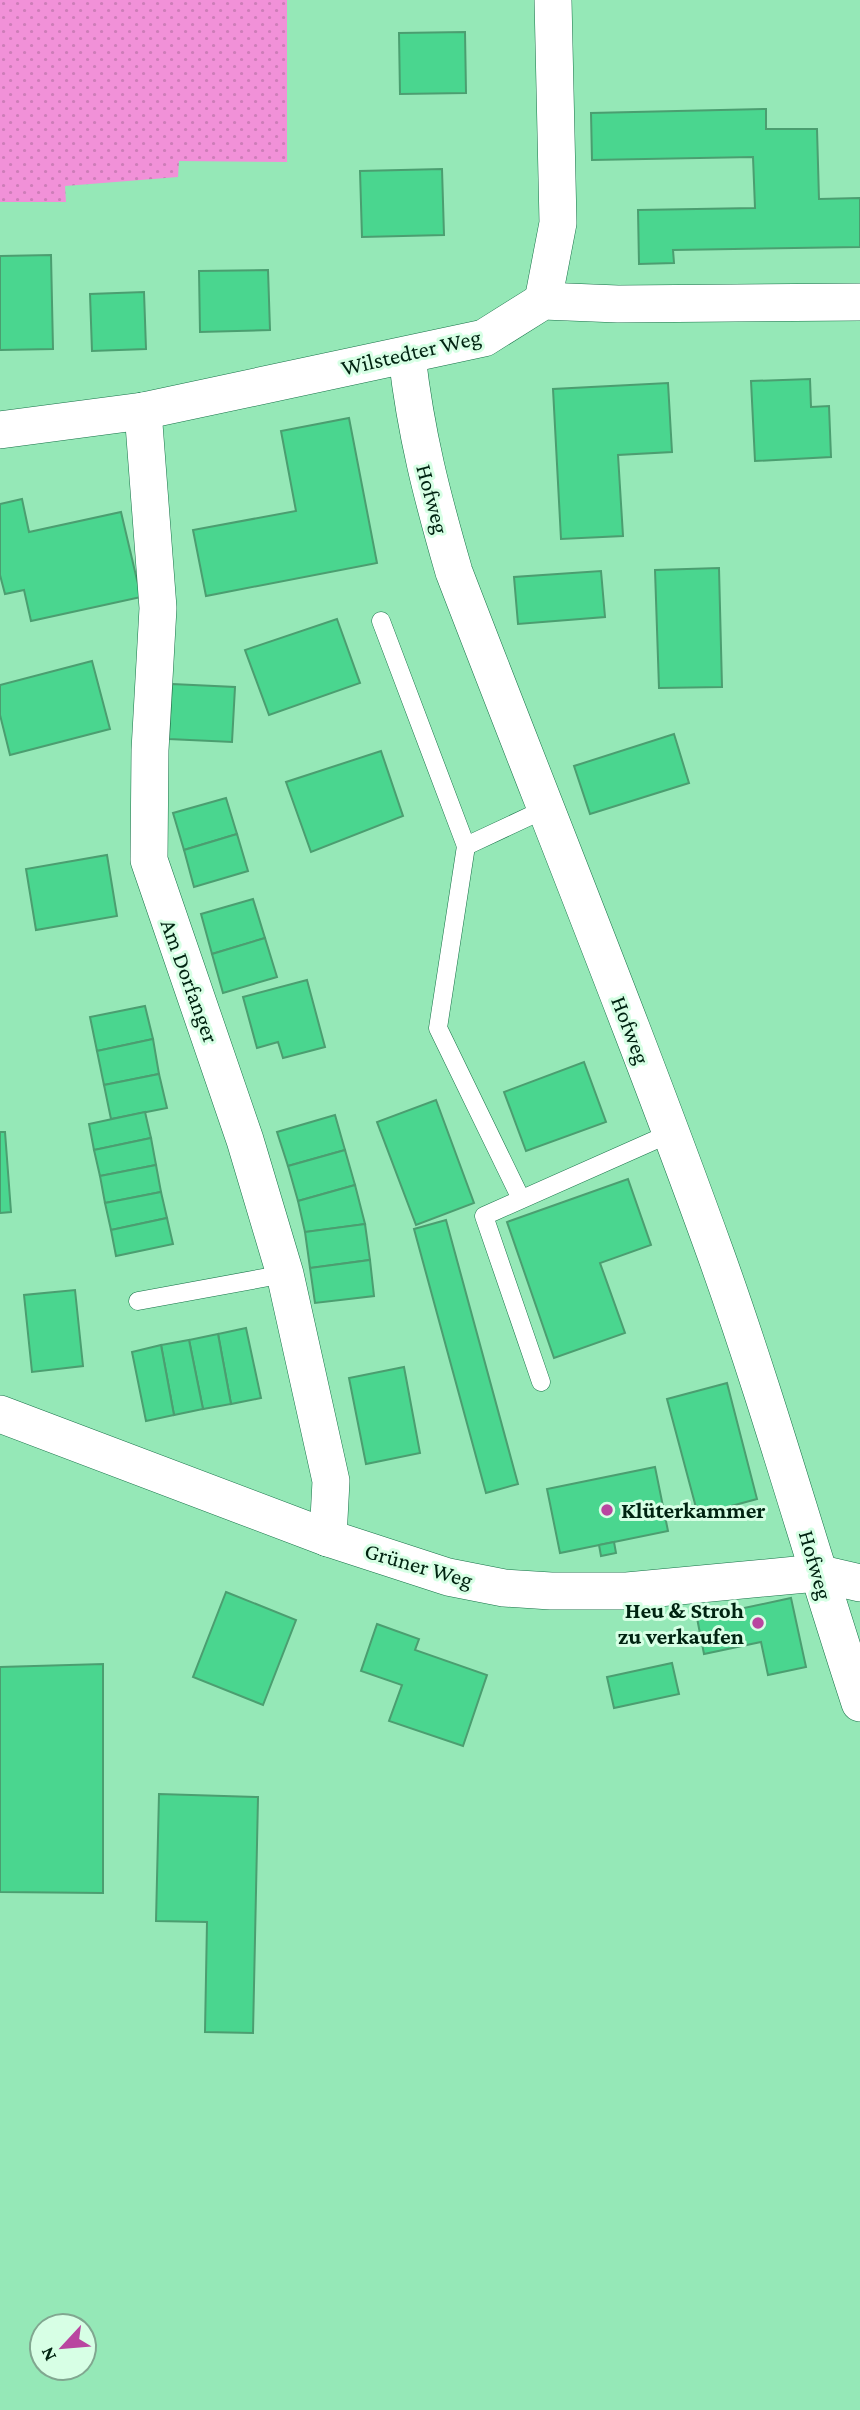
<svg xmlns="http://www.w3.org/2000/svg" width="860" height="2410" viewBox="0 0 860 2410" font-family="'Crimson Pro',serif">
	<defs>
		<pattern id="grass-dots" width="8" height="8" patternUnits="userSpaceOnUse" patternTransform="scale(1.75)"><rect width="8" height="8" fill="#f191d8"/><path d="M2 2h.1M6 6h.1" fill="none" stroke="#cd7db8" stroke-width="1.8" stroke-linecap="round"/></pattern>
	</defs>
	<rect width="100%" height="100%" fill="#95e8b7"/>
	<polygon fill="url(#grass-dots)" points="0,0 287,0 287,162 179,161 178,177 65,186 66,202 0,202"/>
	<g fill="#4ad68f" stroke="#4b9e70" stroke-width="2">
		<polygon points="465,32 466,93 400,94 399,33"/>
		<polygon points="766,109 766,129 817,129 819,199 860,198 860,247 673,250 674,263 639,264 638,210 755,208 753,157 592,160 591,113"/>
		<polygon points="442,169 444,235 362,237 360,171"/>
		<polygon points="51,255 53,349 0,350 0,256"/>
		<polygon points="268,270 270,330 200,332 199,271"/>
		<polygon points="144,292 146,349 92,351 90,294"/>
		<polygon points="810,379 811,407 829,406 831,457 755,461 751,381"/>
		<polygon points="668,383 672,452 618,455 623,536 561,539 553,389"/>
		<polygon points="349,418 377,563 206,596 193,530 296,511 281,431"/>
		<polygon points="22,499 29,532 121,512 141,597 31,621 24,590 5,594 0,575 0,504"/>
		<polygon points="719,568 722,687 659,688 655,570"/>
		<polygon points="601,571 605,617 518,624 514,577"/>
		<polygon points="337,619 360,683 269,715 245,650"/>
		<polygon points="92,661 110,729 10,755 0,715 0,685"/>
		<polygon points="172,684 235,687 232,742 169,739"/>
		<polygon points="674,734 689,783 590,814 574,766"/>
		<polygon points="381,751 403,816 311,852 286,782"/>
		<polygon points="226,798 237,834 184,850 173,813"/>
		<polygon points="237,834 248,871 194,887 184,850"/>
		<polygon points="107,855 117,916 36,930 26,869"/>
		<polygon points="253,899 265,938 212,954 201,914"/>
		<polygon points="265,938 277,977 223,993 212,954"/>
		<polygon points="307,980 325,1047 283,1058 278,1042 257,1048 243,997"/>
		<polygon points="145,1006 153,1039 97,1051 90,1017"/>
		<polygon points="153,1039 159,1074 104,1085 97,1051"/>
		<polygon points="584,1062 606,1122 526,1151 504,1092"/>
		<polygon points="159,1074 167,1108 111,1119 104,1085"/>
		<polygon points="436,1100 474,1203 416,1225 377,1122"/>
		<polygon points="145,1112 151,1138 94,1150 89,1124"/>
		<polygon points="335,1115 345,1150 288,1166 277,1132"/>
		<polygon points="0,1132 5,1132 11,1212 0,1213"/>
		<polygon points="151,1138 156,1165 100,1176 94,1150"/>
		<polygon points="345,1150 355,1185 298,1201 288,1166"/>
		<polygon points="156,1165 161,1192 105,1203 100,1176"/>
		<polygon points="628,1179 651,1245 600,1263 625,1333 554,1358 507,1222"/>
		<polygon points="355,1185 365,1224 305,1232 298,1201"/>
		<polygon points="161,1192 167,1218 111,1230 105,1203"/>
		<polygon points="167,1218 173,1244 116,1256 111,1230"/>
		<polygon points="446,1220 518,1484 486,1493 414,1229"/>
		<polygon points="365,1224 370,1260 310,1268 305,1232"/>
		<polygon points="370,1260 374,1296 315,1303 310,1268"/>
		<polygon points="75,1290 83,1366 32,1372 24,1295"/>
		<polygon points="246,1328 261,1398 231,1404 218,1334"/>
		<polygon points="218,1334 231,1404 203,1409 189,1340"/>
		<polygon points="189,1340 203,1409 174,1415 161,1345"/>
		<polygon points="161,1345 174,1415 146,1421 132,1352"/>
		<polygon points="404,1367 420,1453 366,1464 349,1378"/>
		<polygon points="727,1383 757,1499 698,1515 667,1399"/>
		<polygon points="655,1467 668,1531 560,1553 547,1489"/>
		<polygon points="614,1542 616,1553 601,1556 599,1545"/>
		<polygon points="226,1592 296,1620 263,1705 193,1677"/>
		<polygon points="791,1598 806,1667 768,1675 761,1642 704,1654 697,1618"/>
		<polygon points="377,1624 419,1639 415,1650 487,1675 463,1746 389,1721 402,1685 361,1671"/>
		<polygon points="672,1663 679,1694 614,1708 607,1677"/>
		<polygon points="103,1664 103,1893 0,1892 0,1667"/>
		<polygon points="159,1794 258,1797 253,2033 205,2032 207,1922 156,1921"/>
	</g>
	<g fill="none" stroke-linecap="round" stroke-linejoin="round">
		<g stroke="#167147" stroke-width="19">
			<g id="service">
				<polyline points="381,621 466,846 545,809"/>
				<polyline points="466,846 438,1028 521,1199"/>
				<polyline points="138,1301 285,1274"/>
				<polyline points="541,1382 484,1216 671,1133"/>
			</g>
		</g>
		<g stroke="#167147" stroke-width="38">
			<g id="minor">
				<polyline points="543,301 558,223 553,0"/>
				<path d="M407 356C416 435 432 496 454 572 541 799 633 1025 716 1255 769 1403 811 1554 860 1703"/>
				<polyline points="143,411 158,608 150,750 149,860 245,1140 285,1274 331,1481 328,1538"/>
				<polyline points="0,430 143,411 484,338 543,301 618,304 860,302"/>
				<polyline points="0,1414 328,1538 448,1577 504,1588 551,1591 627,1591 817,1573 860,1583"/>
			</g>
		</g>
		<use href="#service" stroke="#fff" stroke-width="18"/>
		<use href="#minor" stroke="#fff" stroke-width="37"/>
	</g>
	<g fill="#b946a0" stroke="#d7ffe5" stroke-width="2.5">
		<circle cx="607" cy="1510" r="7"/>
		<circle cx="758" cy="1623" r="7"/>
	</g>
	<g text-anchor="middle" stroke-width="6" stroke-linejoin="round" paint-order="stroke">
		<g font-size="23" fill="#002311" stroke="#d7ffe5">
			<text transform="translate(411 352) rotate(-13)" y="8">Wilstedter Weg</text>
			<text transform="translate(433 499) rotate(75)" y="8">Hofweg</text>
			<text transform="translate(190 981) rotate(70)" y="8">Am Dorfanger</text>
			<text transform="translate(631 1030) rotate(69)" y="8">Hofweg</text>
			<text transform="translate(419 1565) rotate(16)" y="8">Grüner Weg</text>
			<text transform="translate(816 1565) rotate(74)" y="8">Hofweg</text>
		</g>
		<g font-size="23" font-weight="bold" fill="#002311" stroke="#d7ffe5" text-anchor="start">
			<text x="621" y="1518">Klüterkammer</text>
			<text x="744" y="1618" text-anchor="end">Heu &amp; Stroh<tspan x="744" dy="26">zu verkaufen</tspan></text>
		</g>
	</g>
	<g transform="translate(63 2347) rotate(244)"><circle r="33" fill="#d7ffe5" stroke="#81a790" stroke-width="2"/>
	<path d="M0-5L12 26L0 18L-12 26Z" fill="#b946a0"/>
	<text y="-10" font-size="19" font-weight="bold" text-anchor="middle" fill="#002311">N</text>
	</g>
</svg>
